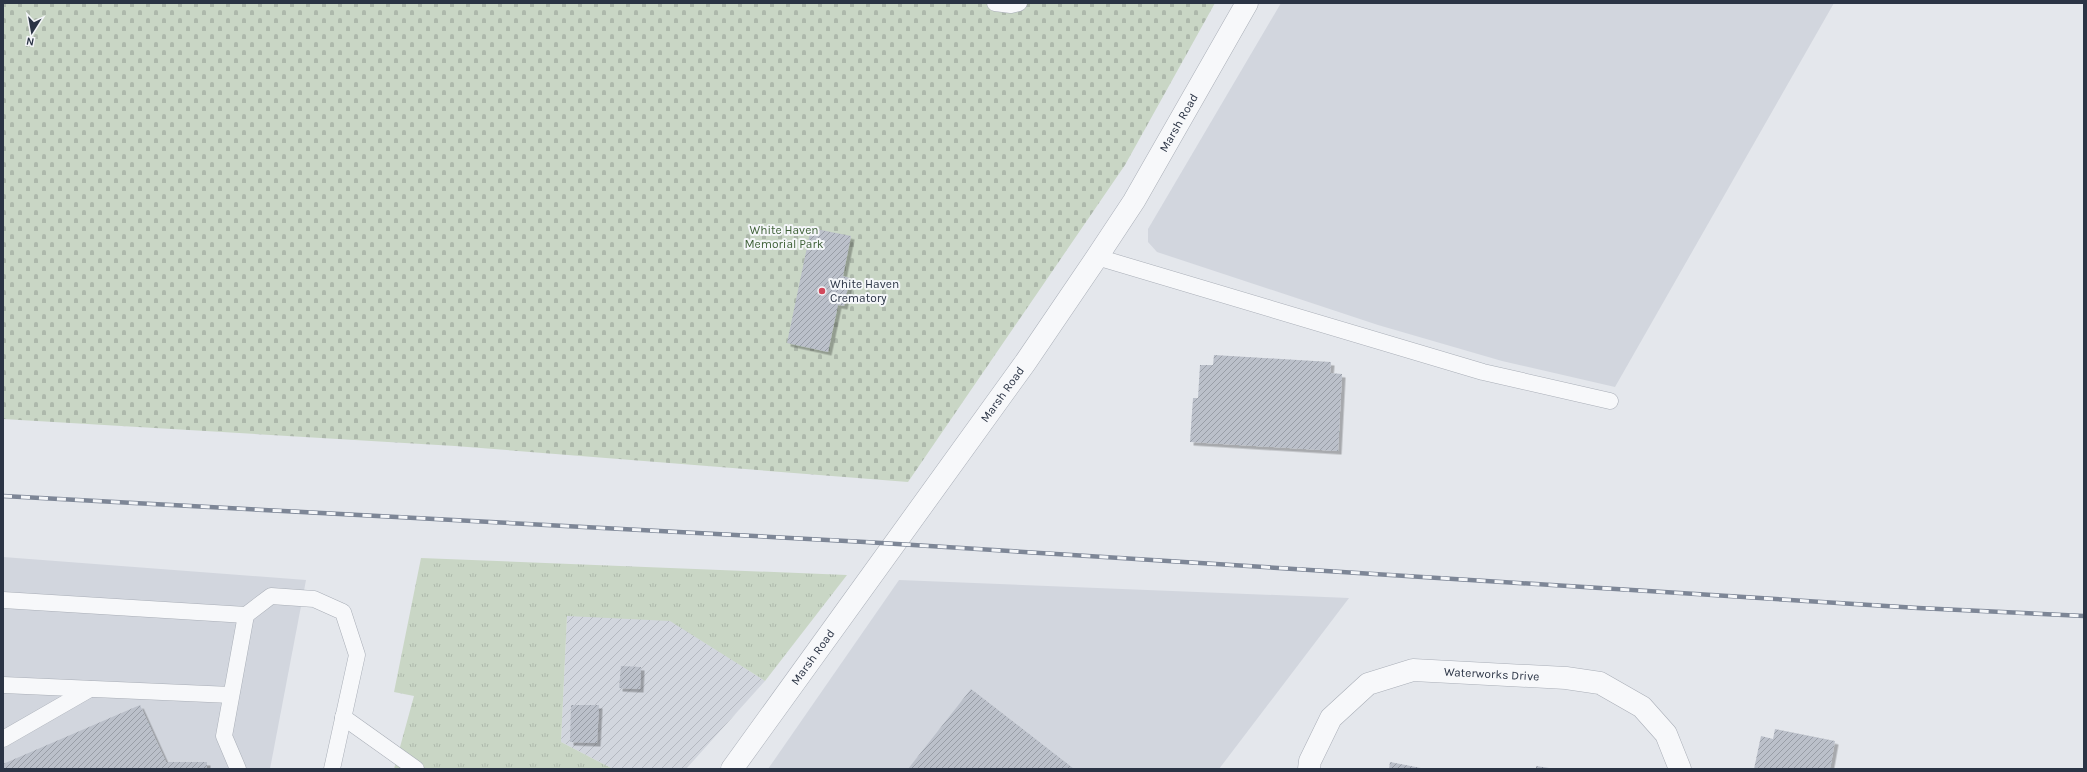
<svg xmlns="http://www.w3.org/2000/svg" width="2087" height="772" viewBox="0 0 2087 772" font-family="Karla,sans-serif">
	<defs>
		<pattern id="industrial-furrows" width="10" height="10" patternUnits="userSpaceOnUse"><rect width="10" height="10" fill="#d2d6de"/><path d="M-1 1l2-2M0 10L10 0M9 11l2-2" fill="none" stroke="#b4b8c0"/></pattern>
		<pattern id="grass-tufts" width="24" height="20" patternUnits="userSpaceOnUse"><rect width="24" height="20" fill="#c9d6c5"/><path d="M3 7l-1-3M5 7V3M7 7l1-3M15 17l-1-3M17 17v-4M19 17l1-3" fill="none" stroke="#adb8ab"/></pattern>
		<pattern id="cemetery-stones" width="16" height="16" patternUnits="userSpaceOnUse"><rect width="16" height="16" fill="#c9d6c5"/><path d="M2 7V4a2 2 0 0 1 4 0v3zM10 15v-3a2 2 0 0 1 4 0v3z" fill="#adb8ab"/></pattern>
		<pattern id="building-hatch" width="6" height="6" patternUnits="userSpaceOnUse"><rect width="6" height="6" fill="#bbc0ca"/><path d="M-1 1l2-2M0 6l6-6M5 7l2-2" fill="none" stroke="#989da6"/></pattern>
		<filter id="shadow"><feDropShadow dx="3.5" dy="3.5" stdDeviation="0" flood-color="#0004"/></filter>
	</defs>
	<rect width="100%" height="100%" fill="#e4e7ec"/>
	<g fill="#d2d6de">
		<polygon points="1281,3 1834,3 1615,387 1502,361 1378,325 1157,252 1148,242 1148,229"/>
		<polygon points="3,557 306,580 270,769 3,769"/>
		<polygon points="899,580 1349,598 1219,769 768,769"/>
	</g>
	<polygon fill="url(#industrial-furrows)" points="567,615 670,620 765,681 686,769 613,769 561,742"/>
	<polygon fill="url(#grass-tufts)" points="421,558 847,575 765,681 670,621 567,616 561,742 613,769 394,769 414,696 394,692"/>
	<polygon fill="url(#cemetery-stones)" points="3,3 1215,3 1125,165 908,482 455,446 3,419"/>
	<g fill="url(#building-hatch)" filter="url(#shadow)">
		<polygon points="811,228 851,236 843,276 850,278 844,306 838,305 828,352 787,343"/>
		<polygon points="1214,355 1331,362 1330,373 1342,374 1338,451 1190,442 1193,398 1198,398 1200,365 1213,365"/>
		<polygon points="621,666 641,667 640,689 619,688"/>
		<polygon points="971,689 1074,769 908,769"/>
		<polygon points="140,705 166,762 207,762 207,769 3,769 3,764"/>
		<polygon points="571,705 599,705 597,743 570,742"/>
		<polygon points="1775,729 1835,741 1830,769 1754,769 1761,736 1773,739"/>
		<polygon points="1390,762 1421,768 1421,769 1389,769"/>
		<polygon points="1536,766 1549,768 1549,769 1536,769"/>
	</g>
	<g fill="none" stroke-linecap="round" stroke-linejoin="round">
		<g stroke="#a9aeb7" stroke-width="17">
			<g id="service">
				<polyline points="995,3 1011,5 1019,3"/>
				<polyline points="1097,257 1483,372 1610,401"/>
				<polyline points="3,600 246,615 224,736 238,769"/>
				<polyline points="246,615 271,596 314,599 343,612 357,655 332,769"/>
				<polyline points="3,685 231,695"/>
				<polyline points="343,717 416,769"/>
				<polyline points="3,739 90,689"/>
			</g>
		</g>
		<g stroke="#a9aeb7" stroke-width="23">
			<g id="minor">
				<path id="s1" d="M1309 769 1310 761 1331 718 1368 684 1413 670 1566 678 1600 683 1642 707 1666 734 1680 769"/>
			</g>
		</g>
		<g stroke="#a9aeb7" stroke-width="23">
			<g id="tertiary">
				<path id="s2" d="M732 769 1025 363 1097 257 1134 201 1247 3"/>
			</g>
		</g>
		<use href="#service" stroke="#f7f8fa" stroke-width="16"/>
		<use href="#minor" stroke="#f7f8fa" stroke-width="22"/>
		<use href="#tertiary" stroke="#f7f8fa" stroke-width="22"/>
		<g stroke="#7d8696" stroke-width="4.5">
			<polyline id="rail" points="3,496 865,542 1918,608 2084,616"/>
		</g>
		<use href="#rail" stroke="#f4f6f9" stroke-width="3" stroke-dasharray="9" stroke-linecap="butt"/>
	</g>
	<circle fill="#d1495b" stroke="#f4f6f9" stroke-width="1.5" cx="822" cy="291" r="4"/>
	<g text-anchor="middle" stroke-width="4" stroke-linejoin="round" paint-order="stroke">
		<g font-size="12" fill="#2b3445" stroke="#f4f6f9">
			<text dy="4" stroke="none"><textPath href="#s2" startOffset="786">Marsh Road</textPath></text>
			<text dy="4" stroke="none"><textPath href="#s2" startOffset="462">Marsh Road</textPath></text>
			<text dy="4" stroke="none"><textPath href="#s2" startOffset="138">Marsh Road</textPath></text>
			<text dy="4" stroke="none"><textPath href="#s1" startOffset="232">Waterworks Drive</textPath></text>
		</g>
		<g font-size="12" fill="#3f6138" stroke="#f4f6f9">
			<text x="784" y="234">White Haven<tspan x="784" dy="14">Memorial Park</tspan></text>
		</g>
		<g font-size="12" fill="#2b3445" stroke="#f4f6f9" text-anchor="start">
			<text x="830" y="288">White Haven<tspan x="830" dy="14">Crematory</tspan></text>
		</g>
	</g>
	<rect width="2087" height="772" fill="none" stroke="#2b3445" stroke-width="8"/>
	<g transform="translate(32 32) rotate(191)" stroke="#f4f6f9" stroke-width="3" paint-order="stroke">
	<path d="M0-3L7 15L0 10L-7 15Z" fill="#2b3445"/>
	<text y="-6" font-size="11" font-weight="bold" text-anchor="middle" fill="#2b3445">N</text>
	</g>
</svg>
